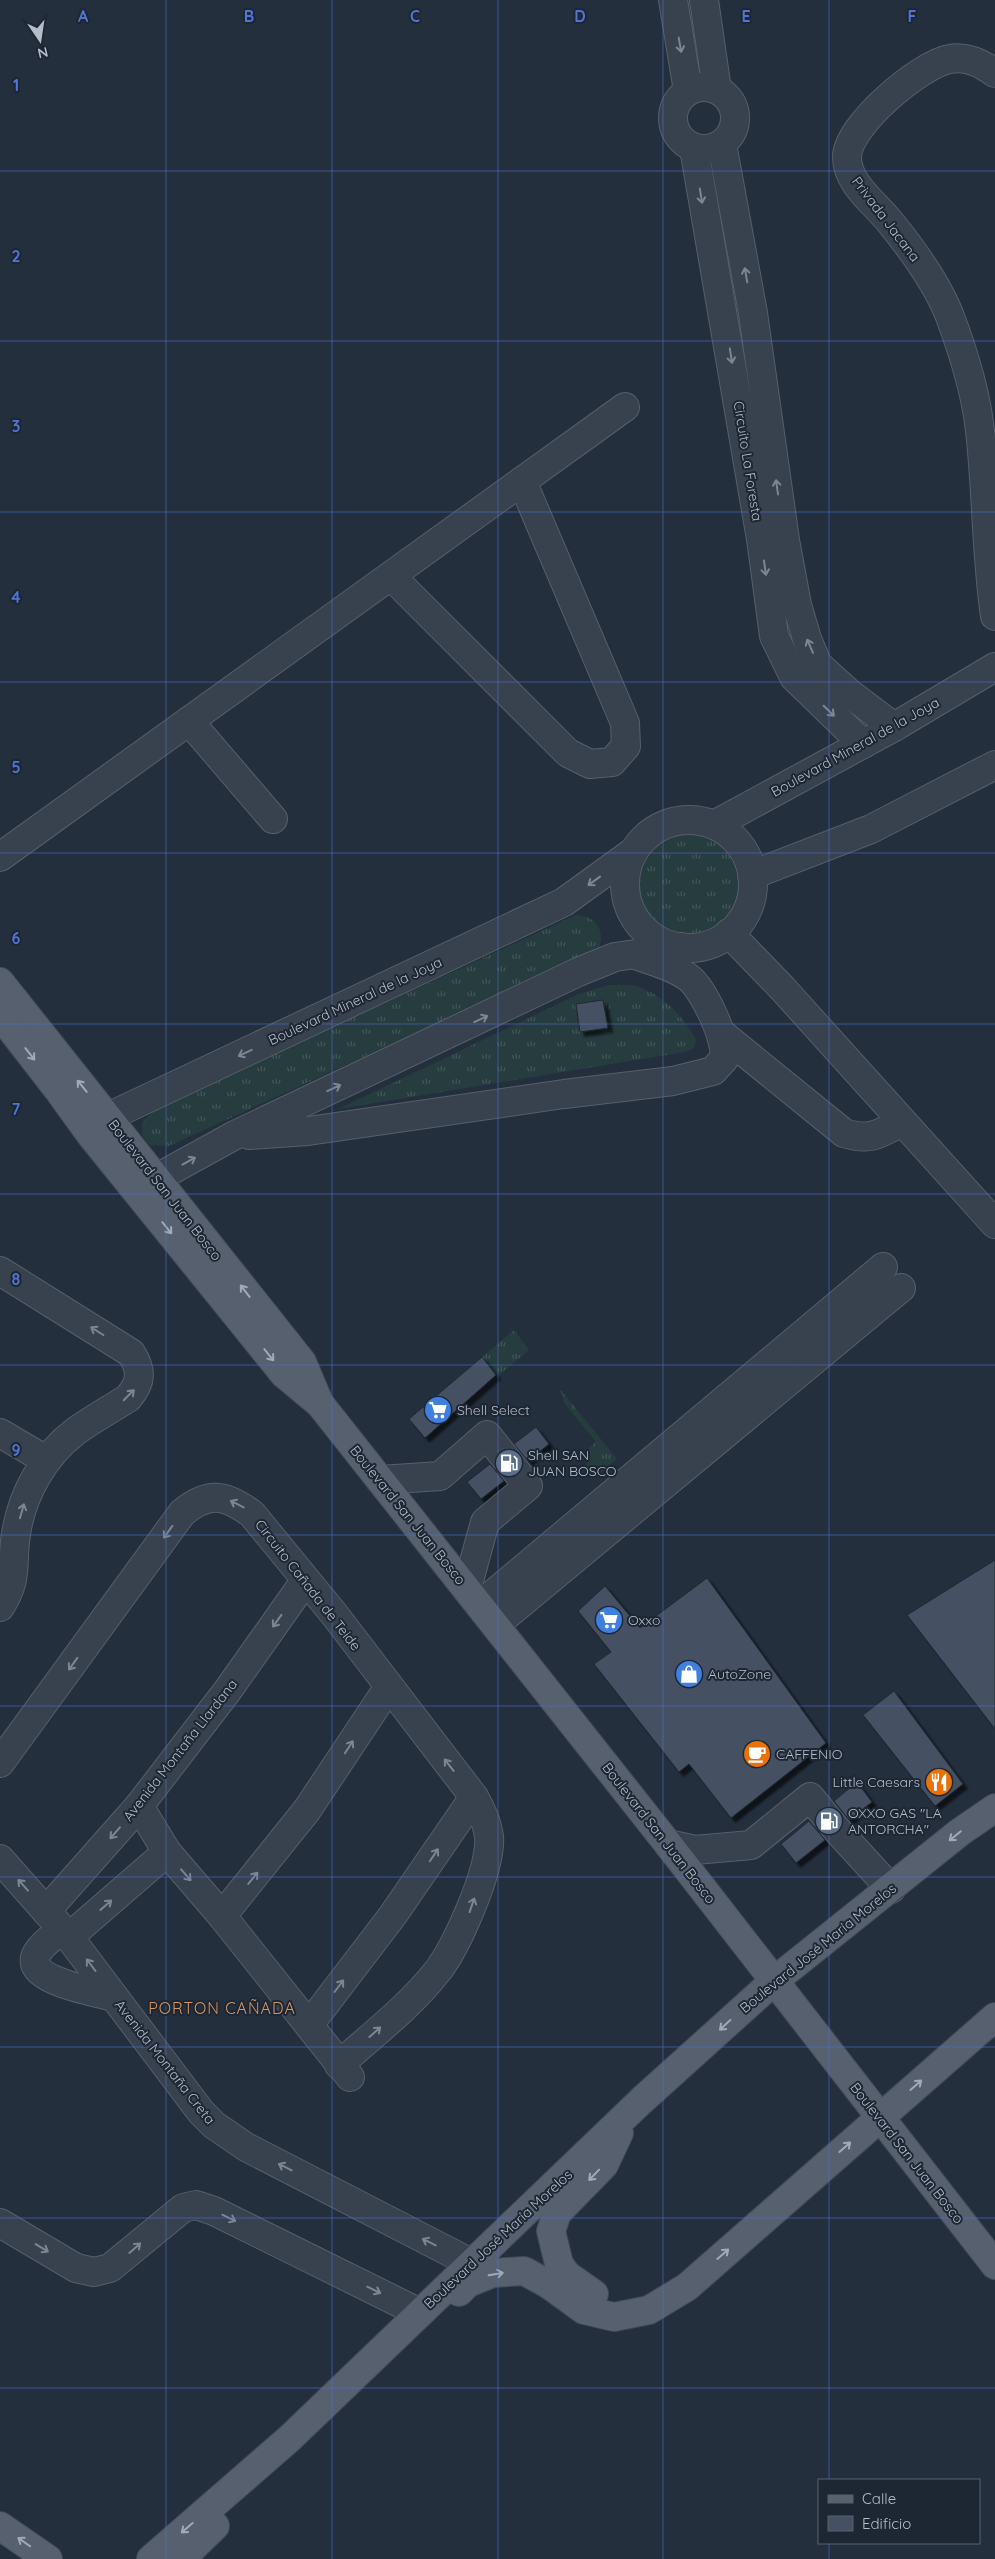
<svg xmlns="http://www.w3.org/2000/svg" width="995" height="2559" viewBox="0 0 995 2559" font-family="Quicksand,sans-serif">
	<defs>
		<pattern id="grass-tufts" width="24" height="20" patternUnits="userSpaceOnUse" patternTransform="scale(1.25)"><rect width="24" height="20" fill="#263c3f"/><path d="M3 7l-1-3M5 7V3M7 7l1-3M15 17l-1-3M17 17v-4M19 17l1-3" fill="none" stroke="#435659"/></pattern>
		<filter id="shadow"><feDropShadow dx="4.5" dy="4.5" stdDeviation="1" flood-color="#0009"/></filter>
	</defs>
	<rect width="100%" height="100%" fill="#242f3e"/>
	<g fill="url(#grass-tufts)">
		<circle cx="690" cy="885" r="51"/>
		<path d="M576 915C594 916 604 927 600 946L588 954 169 1146 150 1145 142 1136V1123L154 1110Z"/>
		<path d="M609 985C617 985 629 984 636 986 664 995 683 1016 696 1040L694 1048 685 1052 338 1109 579 994Z"/>
		<polygon points="514,1330 529,1350 497,1377 482,1357"/>
		<polygon points="560,1389 617,1459 595,1477 588,1469 585,1452 596,1442 565,1404"/>
	</g>
	<g fill="#455162" stroke="#1f2835" filter="url(#shadow)">
		<polygon points="603,1000 608,1028 580,1032 576,1004"/>
		<polygon points="482,1357 496,1375 425,1438 409,1419"/>
		<polygon points="536,1427 549,1444 528,1461 514,1444"/>
		<polygon points="490,1464 504,1481 481,1499 467,1482"/>
		<polygon points="995,1560 995,1729 907,1615"/>
		<polygon points="707,1578 826,1743 731,1818 689,1764 679,1772 594,1664 611,1652 578,1611 605,1586 640,1628"/>
		<polygon points="894,1691 963,1784 935,1806 863,1715"/>
		<polygon points="857,1782 872,1802 849,1820 834,1801"/>
		<polygon points="809,1821 825,1840 796,1863 781,1844"/>
	</g>
	<g fill="none" stroke-linecap="round" stroke-linejoin="round">
		<g stroke="#565f6c" stroke-width="30">
			<g id="minor">
				<polyline points="673,0 688,91"/>
				<polyline points="704,0 717,90"/>
				<path d="M995 73C981 63 967 56 950 59 920 64 847 126 847 157 847 184 875 203 890 222 912 249 936 282 949 314 963 351 976 392 980 431 987 492 986 555 995 616"/>
				<circle cx="704" cy="118" r="31"/>
				<polyline points="722,144 753,313 785,540 797,605 807,639 818,665 849,693 894,727"/>
				<polyline points="694,148 761,539 774,636 794,677 863,744"/>
				<polyline points="391,576 568,753 590,764 612,762 626,746 625,723 522,481"/>
				<polyline points="189,721 273,819"/>
				<circle cx="689" cy="884" r="64"/>
				<polyline points="714,825 894,727 995,667"/>
				<polyline points="0,857 625,407"/>
				<polyline points="752,875 871,829 995,765"/>
				<polyline points="729,933 783,989 995,1224"/>
				<path d="M722 1034 844 1133C870 1141 878 1135 901 1122"/>
				<path d="M249 1135 308 1131 564 1094 673 1081 713 1071 724 1059C728 1041 704 990 689 978 675 967 653 961 635 955"/>
				<polyline points="113,1140 108,1117 564,902 633,852"/>
				<polyline points="135,1172 157,1178 235,1135 578,972 615,957 682,947"/>
				<path d="M0 1271 131 1353C142 1370 142 1382 128 1398 111 1409 93 1419 76 1431 44 1455 22 1494 16 1534 11 1564 19 1578 0 1607"/>
				<polyline points="0,1433 46,1460"/>
				<polyline points="380,1480 440,1476 487,1435 528,1486 485,1522 467,1588"/>
				<polyline points="480,1605 883,1267"/>
				<polyline points="496,1624 901,1288"/>
				<path d="M0 1763 182 1513C208 1491 225 1494 252 1514L334 1614 474 1797C481 1809 487 1822 489 1836 492 1868 456 1949 436 1973 409 2007 371 2036 339 2065"/>
				<polyline points="139,1806 167,1852 222,1916 350,2077"/>
				<polyline points="668,1844 695,1850 751,1845 810,1797 837,1830 891,1889"/>
				<polyline points="0,1859 69,1937 201,2112 214,2125 246,2147 473,2264"/>
				<polyline points="46,1911 139,1806 228,1690 305,1581"/>
				<polyline points="222,1916 307,1810 388,1688"/>
				<path d="M62 1929C54 1936 42 1944 37 1953 20 1980 97 1992 114 1997"/>
				<polyline points="69,1937 167,1852"/>
				<polyline points="309,2025 393,1915 474,1797"/>
				<polyline points="0,2223 76,2268 94,2272 110,2268 183,2208 196,2205 214,2211 420,2313"/>
			</g>
		</g>
		<g stroke="#414a57" stroke-width="30">
			<g id="major">
				<polyline points="0,982 302,1362 318,1400"/>
				<polyline points="0,1015 59,1091 90,1134 284,1374 320,1404 668,1844 995,2265"/>
				<polyline points="459,2292 468,2283 493,2273 524,2271 548,2284 584,2310 614,2317 649,2310 687,2287 995,2017"/>
				<polyline points="594,2294 567,2275 559,2264 551,2231 557,2213 604,2165 619,2133"/>
				<polyline points="0,2526 48,2559"/>
				<polyline points="151,2559 290,2438 641,2101 774,1981 960,1832 995,1808"/>
				<polyline points="181,2559 215,2526"/>
			</g>
		</g>
		<use href="#minor" stroke="#38414e" stroke-width="28"/>
		<use href="#major" stroke="#56606e" stroke-width="28"/>
	</g>
	<defs><path id="oneway-shaft" d="M-6 0H5M1.5-3L5.5 0L1.5 3" fill="none" stroke-width="1.6" stroke-linecap="round" stroke-linejoin="round" transform="scale(1.25)"/></defs>
	<g stroke="#7c8592">
		<use href="#oneway-shaft" transform="translate(680 45) rotate(80)"/>
		<use href="#oneway-shaft" transform="translate(701 196) rotate(81)"/>
		<use href="#oneway-shaft" transform="translate(746 275) rotate(-100)"/>
		<use href="#oneway-shaft" transform="translate(731 356) rotate(81)"/>
		<use href="#oneway-shaft" transform="translate(777 487) rotate(-98)"/>
		<use href="#oneway-shaft" transform="translate(765 568) rotate(82)"/>
		<use href="#oneway-shaft" transform="translate(810 646) rotate(-114)"/>
		<use href="#oneway-shaft" transform="translate(829 711) rotate(44)"/>
		<use href="#oneway-shaft" transform="translate(594 881) rotate(144)"/>
		<use href="#oneway-shaft" transform="translate(481 1019) rotate(-25)"/>
		<use href="#oneway-shaft" transform="translate(245 1053) rotate(155)"/>
		<use href="#oneway-shaft" transform="translate(334 1088) rotate(-25)"/>
		<use href="#oneway-shaft" transform="translate(189 1161) rotate(-29)"/>
		<use href="#oneway-shaft" transform="translate(97 1331) rotate(-148)"/>
		<use href="#oneway-shaft" transform="translate(129 1395) rotate(-45)"/>
		<use href="#oneway-shaft" transform="translate(237 1504) rotate(-153)"/>
		<use href="#oneway-shaft" transform="translate(22 1511) rotate(-74)"/>
		<use href="#oneway-shaft" transform="translate(168 1532) rotate(126)"/>
		<use href="#oneway-shaft" transform="translate(277 1621) rotate(126)"/>
		<use href="#oneway-shaft" transform="translate(73 1664) rotate(126)"/>
		<use href="#oneway-shaft" transform="translate(349 1747) rotate(-57)"/>
		<use href="#oneway-shaft" transform="translate(449 1765) rotate(-128)"/>
		<use href="#oneway-shaft" transform="translate(115 1833) rotate(131)"/>
		<use href="#oneway-shaft" transform="translate(434 1855) rotate(-56)"/>
		<use href="#oneway-shaft" transform="translate(186 1875) rotate(49)"/>
		<use href="#oneway-shaft" transform="translate(253 1878) rotate(-51)"/>
		<use href="#oneway-shaft" transform="translate(23 1885) rotate(-132)"/>
		<use href="#oneway-shaft" transform="translate(106 1905) rotate(-41)"/>
		<use href="#oneway-shaft" transform="translate(472 1905) rotate(-71)"/>
		<use href="#oneway-shaft" transform="translate(91 1965) rotate(-127)"/>
		<use href="#oneway-shaft" transform="translate(339 1986) rotate(-53)"/>
		<use href="#oneway-shaft" transform="translate(375 2032) rotate(-41)"/>
		<use href="#oneway-shaft" transform="translate(285 2167) rotate(-153)"/>
		<use href="#oneway-shaft" transform="translate(229 2218) rotate(26)"/>
		<use href="#oneway-shaft" transform="translate(429 2242) rotate(-153)"/>
		<use href="#oneway-shaft" transform="translate(42 2248) rotate(31)"/>
		<use href="#oneway-shaft" transform="translate(135 2248) rotate(-41)"/>
		<use href="#oneway-shaft" transform="translate(374 2290) rotate(26)"/>
	</g>
	<g stroke="#a1aab7">
		<use href="#oneway-shaft" transform="translate(30 1054) rotate(52)"/>
		<use href="#oneway-shaft" transform="translate(82 1086) rotate(-129)"/>
		<use href="#oneway-shaft" transform="translate(167 1228) rotate(51)"/>
		<use href="#oneway-shaft" transform="translate(245 1291) rotate(-128)"/>
		<use href="#oneway-shaft" transform="translate(269 1355) rotate(51)"/>
		<use href="#oneway-shaft" transform="translate(955 1836) rotate(141)"/>
		<use href="#oneway-shaft" transform="translate(725 2025) rotate(137)"/>
		<use href="#oneway-shaft" transform="translate(916 2085) rotate(-41)"/>
		<use href="#oneway-shaft" transform="translate(845 2147) rotate(-41)"/>
		<use href="#oneway-shaft" transform="translate(594 2175) rotate(134)"/>
		<use href="#oneway-shaft" transform="translate(723 2254) rotate(-41)"/>
		<use href="#oneway-shaft" transform="translate(496 2274) rotate(-10)"/>
		<use href="#oneway-shaft" transform="translate(187 2528) rotate(139)"/>
		<use href="#oneway-shaft" transform="translate(24 2542) rotate(-145)"/>
	</g>
	<path fill="none" stroke="#5274d3" stroke-width="1" stroke-opacity="0.55" d="M166 0V2559M332 0V2559M498 0V2559M663 0V2559M829 0V2480M0 171H995M0 341H995M0 512H995M0 682H995M0 853H995M0 1024H995M0 1194H995M0 1365H995M0 1535H995M0 1706H995M0 1877H995M0 2047H995M0 2218H995M0 2388H995M829 2543V2559"/>
	<defs>
		<g id="supermarket-disc" transform="scale(1.4375)"><circle r="9.5" fill="#3f7fe0" stroke="#1d2633"/><path d="M-6-5.5h2.5l.6 2H6L4.5 2H-2.5L-4.4-4H-6ZM-1.5 3.2a1.3 1.3 0 1 0 .1 0ZM3 3.2a1.3 1.3 0 1 0 .1 0Z" fill="#fff"/></g>
		<g id="fuel-disc" transform="scale(1.4375)"><circle r="9.5" fill="#5c6f8a" stroke="#1d2633"/><path d="M-5.5-6h7V0h2V4h1.3V-2.5L3-4.5l.8-.8L6-3V5H2.5V1h-1V6h-7ZM-4.2-4.7v3.2H.2V-4.7Z" fill="#fff"/></g>
		<g id="shop-disc" transform="scale(1.4375)"><circle r="9.5" fill="#3f7fe0" stroke="#1d2633"/><path d="M-5-2.5h2.3a2.7 3.5 0 0 1 5.4 0H5L5.5 6h-11ZM-1.5-2.5h3a1.5 2.3 0 0 0-3 0Z" fill="#fff"/></g>
		<g id="cafe-disc" transform="scale(1.4375)"><circle r="9.5" fill="#e8710a" stroke="#1d2633"/><path d="M-5.5-4.5H6V0H3Q3 3.5 0 3.5H-2.5Q-5.5 3.5-5.5 0ZM3-3.2v2h1.7v-2ZM-6 4.5H4V6H-6Z" fill="#fff"/></g>
		<g id="restaurant-disc" transform="scale(1.4375)"><circle r="9.5" fill="#e8710a" stroke="#1d2633"/><path d="M-5-6h1v4h1v-4h1v4h1v-4h1v5L-1.5 .5V6h-2V.5L-5-1ZM5-6V6H3V1.5H1.5Q1.5-4 5-6Z" fill="#fff"/></g>
	</defs>
	<g fill-rule="evenodd">
		<use href="#supermarket-disc" x="438" y="1410"/>
		<use href="#fuel-disc" x="509" y="1463"/>
		<use href="#supermarket-disc" x="609" y="1620"/>
		<use href="#shop-disc" x="689" y="1674"/>
		<use href="#cafe-disc" x="757" y="1754"/>
		<use href="#restaurant-disc" x="939" y="1782"/>
		<use href="#fuel-disc" x="829" y="1821"/>
	</g>
	<g text-anchor="middle" stroke-width="4" stroke-linejoin="round" paint-order="stroke">
		<g font-size="14" fill="#b4bcc9" stroke="#1d2633">
			<text transform="translate(886 219) rotate(53)" y="5">Privada Jacana</text>
			<text transform="translate(748 461) rotate(81)" y="5">Circuito La Foresta</text>
			<text transform="translate(855 747) rotate(-29)" y="5">Boulevard Mineral de la Joya</text>
			<text transform="translate(355 1001) rotate(-25)" y="5">Boulevard Mineral de la Joya</text>
			<text transform="translate(165 1190) rotate(52)" y="5">Boulevard San Juan Bosco</text>
			<text transform="translate(408 1515) rotate(51)" y="5">Boulevard San Juan Bosco</text>
			<text transform="translate(308 1585) rotate(52)" y="5">Circuito Cañada de Teide</text>
			<text transform="translate(180 1750) rotate(-52)" y="5">Avenida Montaña Llardana</text>
			<text transform="translate(659 1833) rotate(52)" y="5">Boulevard San Juan Bosco</text>
			<text transform="translate(818 1948) rotate(-39)" y="5">Boulevard José María Morelos</text>
			<text transform="translate(165 2062) rotate(52)" y="5">Avenida Montaña Creta</text>
			<text transform="translate(907 2153) rotate(52)" y="5">Boulevard San Juan Bosco</text>
			<text transform="translate(498 2239) rotate(-43)" y="5">Boulevard José María Morelos</text>
		</g>
		<g font-size="14" fill="#b4bcc9" stroke="#1d2633" text-anchor="start">
			<text x="457" y="1415">Shell Select</text>
			<text x="528" y="1460">Shell SAN<tspan x="528" dy="16">JUAN BOSCO</tspan></text>
			<text x="628" y="1625">Oxxo</text>
			<text x="708" y="1679">AutoZone</text>
			<text x="776" y="1759">CAFFENIO</text>
			<text x="920" y="1787" text-anchor="end">Little Caesars</text>
			<text x="848" y="1818">OXXO GAS "LA<tspan x="848" dy="16">ANTORCHA"</tspan></text>
		</g>
		<g font-size="16" letter-spacing="1" fill="#d59563" stroke="#1d2633">
			<text x="222" y="2014">PORTON CAÑADA</text>
		</g>
	</g>
	<g font-size="16" text-anchor="middle" font-weight="bold" fill="#5274d3" stroke="#1d2633" stroke-width="4" stroke-linejoin="round" paint-order="stroke">
		<text x="83" y="22">A</text>
		<text x="249" y="22">B</text>
		<text x="415" y="22">C</text>
		<text x="580" y="22">D</text>
		<text x="746" y="22">E</text>
		<text x="912" y="22">F</text>
		<text x="16" y="91">1</text>
		<text x="16" y="262">2</text>
		<text x="16" y="432">3</text>
		<text x="16" y="603">4</text>
		<text x="16" y="773">5</text>
		<text x="16" y="944">6</text>
		<text x="16" y="1115">7</text>
		<text x="16" y="1285">8</text>
		<text x="16" y="1456">9</text>
	</g>
	<rect x="818" y="2479" width="162" height="65" fill="#1d2633" stroke="#59626f"/>
	<rect x="828" y="2495" width="25" height="8" fill="#56606e" stroke="#59626f"/>
	<text x="862" y="2504" font-size="15" fill="#b4bcc9">Calle</text>
	<rect x="828" y="2516" width="25" height="15" fill="#455162" stroke="#59626f"/>
	<text x="862" y="2529" font-size="15" fill="#b4bcc9">Edificio</text>
	<g transform="translate(40 40) rotate(167)" stroke="#1d2633" stroke-width="4" paint-order="stroke">
	<path d="M0-4L9 19L0 12L-9 19Z" fill="#b4bcc9"/>
	<text y="-8" font-size="14" font-weight="bold" text-anchor="middle" fill="#b4bcc9">N</text>
	</g>
</svg>
